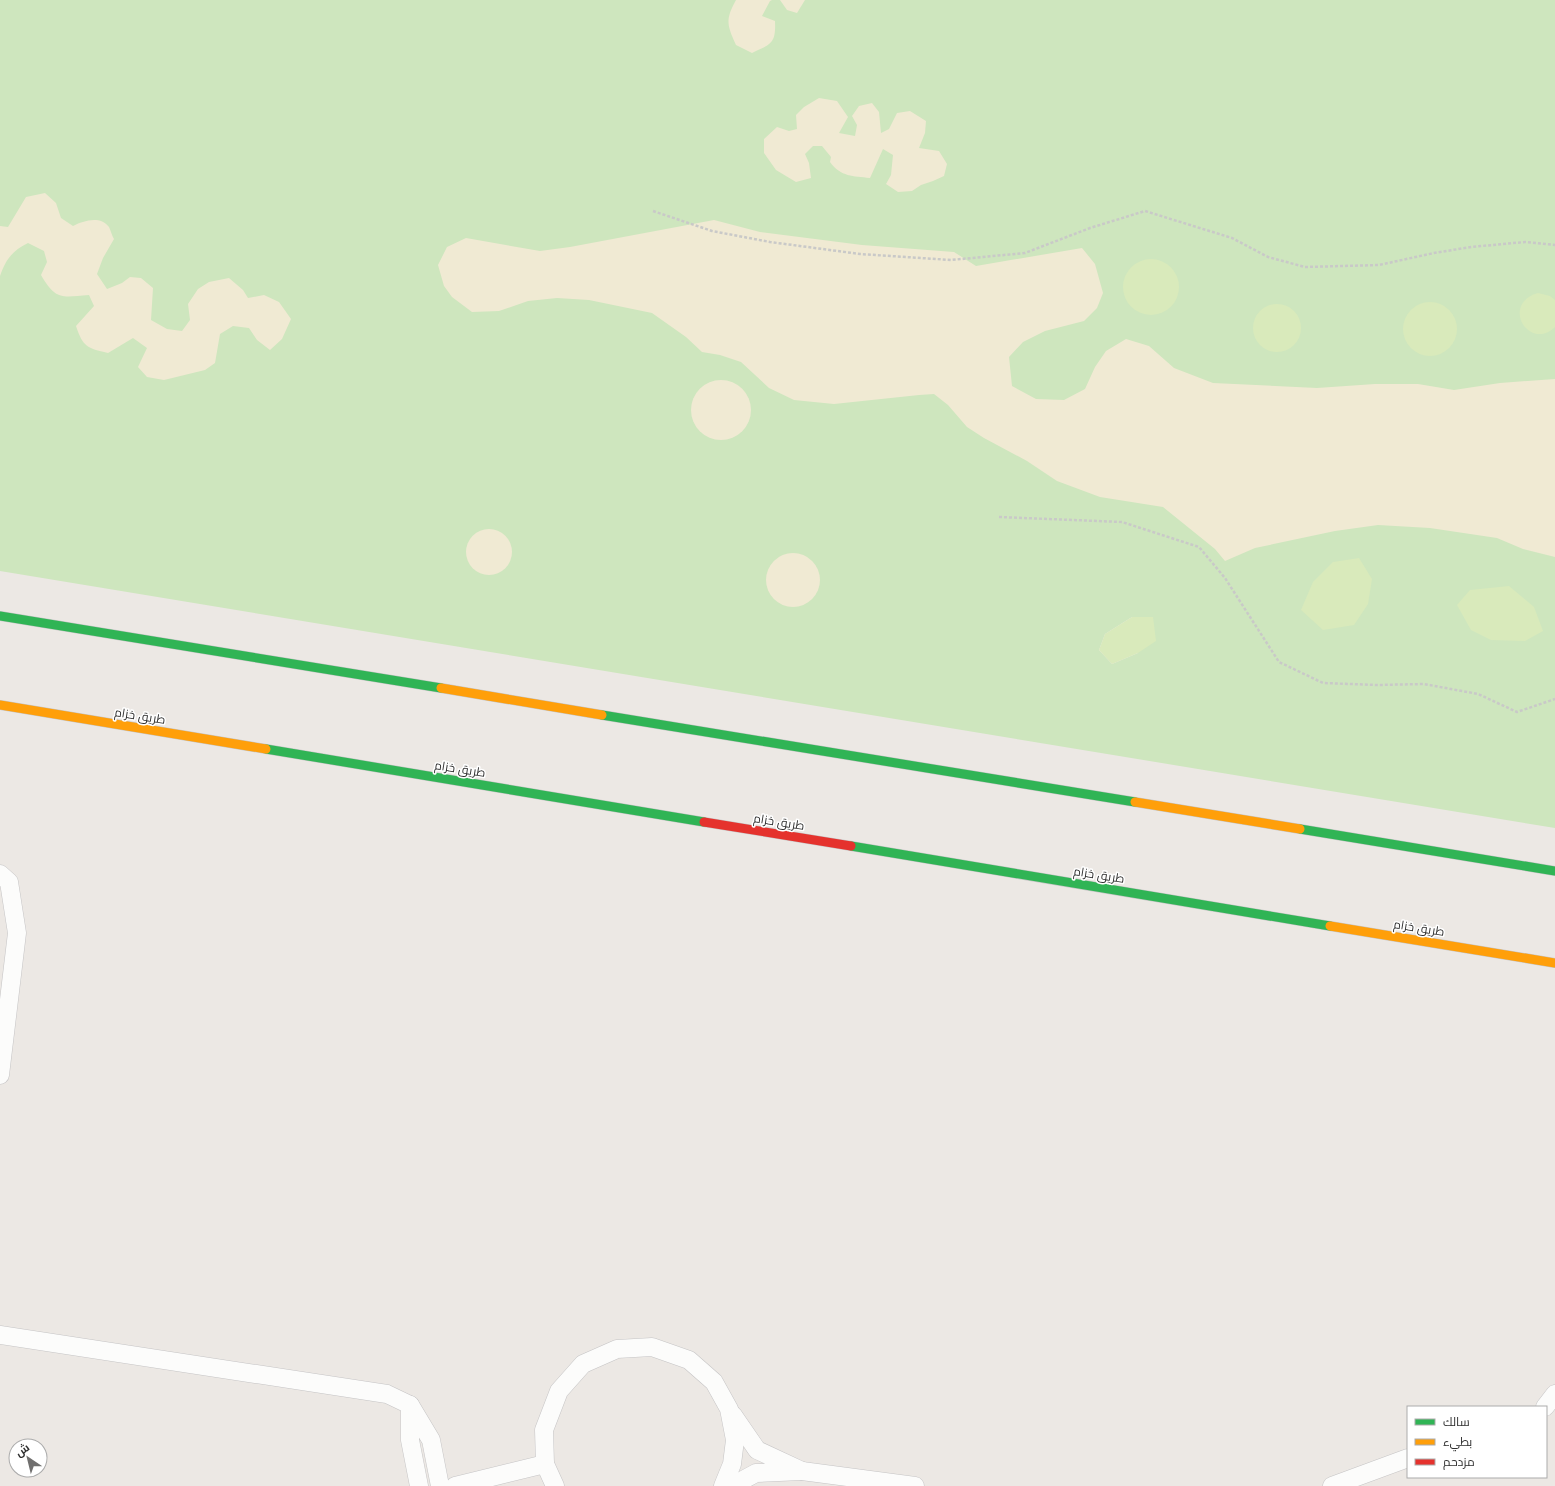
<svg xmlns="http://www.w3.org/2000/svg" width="1555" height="1486" viewBox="0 0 1555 1486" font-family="'Fira Sans',Cairo,sans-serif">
	<rect width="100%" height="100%" fill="#ece8e4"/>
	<path fill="#cee6be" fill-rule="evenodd" d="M0 0H1555V828L0 571ZM1132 617 1138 653 1112 664 1099 650 1105 634Z"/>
	<g fill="#f0ead3">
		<path d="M736 0H772L770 1 762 16 775 21C776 44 771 44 752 53L736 45C727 25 725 20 736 0Z"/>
		<polygon points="780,0 805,0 797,13 787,10"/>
		<path d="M819 98 837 101 848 117 839 133 855 136 857 125 852 116 859 106 872 103 879 112 881 133 889 129 897 113 910 111 926 121 925 133 919 148 939 151 947 164 944 176 933 181 921 185 912 191 898 192 886 184 891 175 893 155 883 149 870 178C853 176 841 177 830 162L831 157 822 146H813L805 154 809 163 811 178 796 182 776 170 764 153V139L777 127 789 131 797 129 796 115 804 107Z"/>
		<path d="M45 193 56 203 61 218 73 226C83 221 100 215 109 227 111 231 112 236 114 239L103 258 97 274 107 289 122 283 130 277 141 278 153 288 151 320 167 329 182 331 190 320 188 304 198 289 209 282 229 278 243 290 248 298 264 295 279 302 291 319 282 339 270 350 257 340 249 328 233 326 220 334 215 363 205 370 164 380 147 377 138 367 147 348 133 338 108 353C87 348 83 347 76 326L94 306 89 295C62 297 56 301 41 275L47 262 44 251 28 243C12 251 6 259 0 276V226L8 227 26 197Z"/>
		<polygon points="714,220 760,232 862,245 954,252 976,266 1082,248 1095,264 1103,293 1097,308 1084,321 1045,331 1023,342 1009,357 1012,386 1036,399 1064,400 1085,389 1095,367 1106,351 1126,339 1149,346 1174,368 1213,383 1317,388 1375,384 1418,384 1454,390 1500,383 1555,379 1555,557 1523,549 1497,538 1430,528 1378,525 1335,531 1255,548 1225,561 1215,549 1163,507 1100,497 1057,481 1027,461 984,438 967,427 948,405 934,394 919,395 834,404 794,400 769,388 741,362 720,355 702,352 686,337 652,313 589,300 557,298 528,301 499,311 472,312 452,297 444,286 438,265 447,247 466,238 540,251 570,247"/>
		<circle cx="721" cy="410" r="30"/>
		<circle cx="489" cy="552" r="23"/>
		<circle cx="793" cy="580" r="27"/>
	</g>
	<g fill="#d9eabb">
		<circle cx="1151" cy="287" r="28"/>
		<path d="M1538 293 1550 296 1555 300V327C1529 352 1500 304 1538 293Z"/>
		<circle cx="1430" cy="329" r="27"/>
		<circle cx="1277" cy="328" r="24"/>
		<polygon points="1359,558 1372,579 1368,604 1354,625 1323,630 1301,610 1313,582 1333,562"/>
		<polygon points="1509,586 1534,607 1543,631 1525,641 1491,640 1471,630 1457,605 1470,590"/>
		<polygon points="1132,617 1153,617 1156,641 1138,653 1112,664 1099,650 1105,634"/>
	</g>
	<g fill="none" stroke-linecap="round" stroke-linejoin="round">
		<g stroke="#c5c4c5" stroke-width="19">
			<g id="lane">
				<polyline points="0,874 9,882 17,933 0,1075"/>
				<polyline points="0,1335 387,1394 410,1405"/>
				<polyline points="1545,1407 1555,1394"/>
				<polyline points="802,1471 915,1486"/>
				<polyline points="419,1486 410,1440 410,1405 431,1440 440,1486"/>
				<polyline points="455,1486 545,1464"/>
				<polyline points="555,1486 545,1464 544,1430 559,1391 583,1364 617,1349 652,1347 689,1360 714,1382 729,1409 735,1440 732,1464 723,1486"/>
				<polyline points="732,1486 756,1473 802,1471 757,1450 733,1415"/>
				<polyline points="1332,1486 1408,1458"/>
			</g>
		</g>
		<g stroke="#c5c4c5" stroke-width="10">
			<g id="fast">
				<polyline points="0,616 441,688"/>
				<polyline points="602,715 1135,802"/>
				<polyline points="266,749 704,822"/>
				<polyline points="1300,829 1555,871"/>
				<polyline points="851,846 1330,926"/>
			</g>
		</g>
		<g stroke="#c5c4c5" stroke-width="10">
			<g id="slow">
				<polyline points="441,688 602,715"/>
				<polyline points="0,705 266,749"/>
				<polyline points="1135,802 1300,829"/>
				<polyline points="1330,926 1555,963"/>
			</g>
		</g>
		<g stroke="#c5c4c5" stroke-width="10">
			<polyline id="jam" points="704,822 851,846"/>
		</g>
		<g stroke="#c9c9c8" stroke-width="2.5" stroke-dasharray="3 2" stroke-linecap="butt">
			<polyline points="653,211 712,231 770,242 860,254 951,260 1025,253 1090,228 1145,211 1232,238 1268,257 1305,267 1379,265 1434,253 1471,247 1525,242 1555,245"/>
			<polyline points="999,517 1122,522 1199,547 1225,578 1279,662 1323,683 1377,685 1424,684 1478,694 1517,712 1555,699"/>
		</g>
		<use href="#lane" stroke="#fcfcfb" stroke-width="18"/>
		<use href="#fast" stroke="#30b455" stroke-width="9"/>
		<use href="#slow" stroke="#ff9f0a" stroke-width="9"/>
		<use href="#jam" stroke="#e5322d" stroke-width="9"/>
	</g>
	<g text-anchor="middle" stroke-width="3" stroke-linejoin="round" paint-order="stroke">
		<g font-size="12" fill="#2e2e2e" stroke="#fff">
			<text transform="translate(140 716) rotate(9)" y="4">طريق خزام</text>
			<text transform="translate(460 769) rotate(9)" y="4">طريق خزام</text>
			<text transform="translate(779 822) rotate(9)" y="4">طريق خزام</text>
			<text transform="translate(1099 875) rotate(9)" y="4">طريق خزام</text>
			<text transform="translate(1419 928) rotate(9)" y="4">طريق خزام</text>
		</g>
	</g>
	<rect x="1407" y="1406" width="140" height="72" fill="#ffffff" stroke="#ababab"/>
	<rect x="1415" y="1419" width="20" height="6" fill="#30b455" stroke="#ababab"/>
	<text x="1443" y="1426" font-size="12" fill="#2e2e2e">سالك</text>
	<rect x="1415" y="1439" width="20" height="6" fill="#ff9f0a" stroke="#ababab"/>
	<text x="1443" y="1446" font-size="12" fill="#2e2e2e">بطيء</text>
	<rect x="1415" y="1459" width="20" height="6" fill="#e5322d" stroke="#ababab"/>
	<text x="1443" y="1466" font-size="12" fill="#2e2e2e">مزدحم</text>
	<g transform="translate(28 1458) rotate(325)"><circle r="19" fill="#ffffff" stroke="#ababab"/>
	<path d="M0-3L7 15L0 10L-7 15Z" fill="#706f6e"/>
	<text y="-6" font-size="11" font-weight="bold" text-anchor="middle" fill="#2e2e2e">ش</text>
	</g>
</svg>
